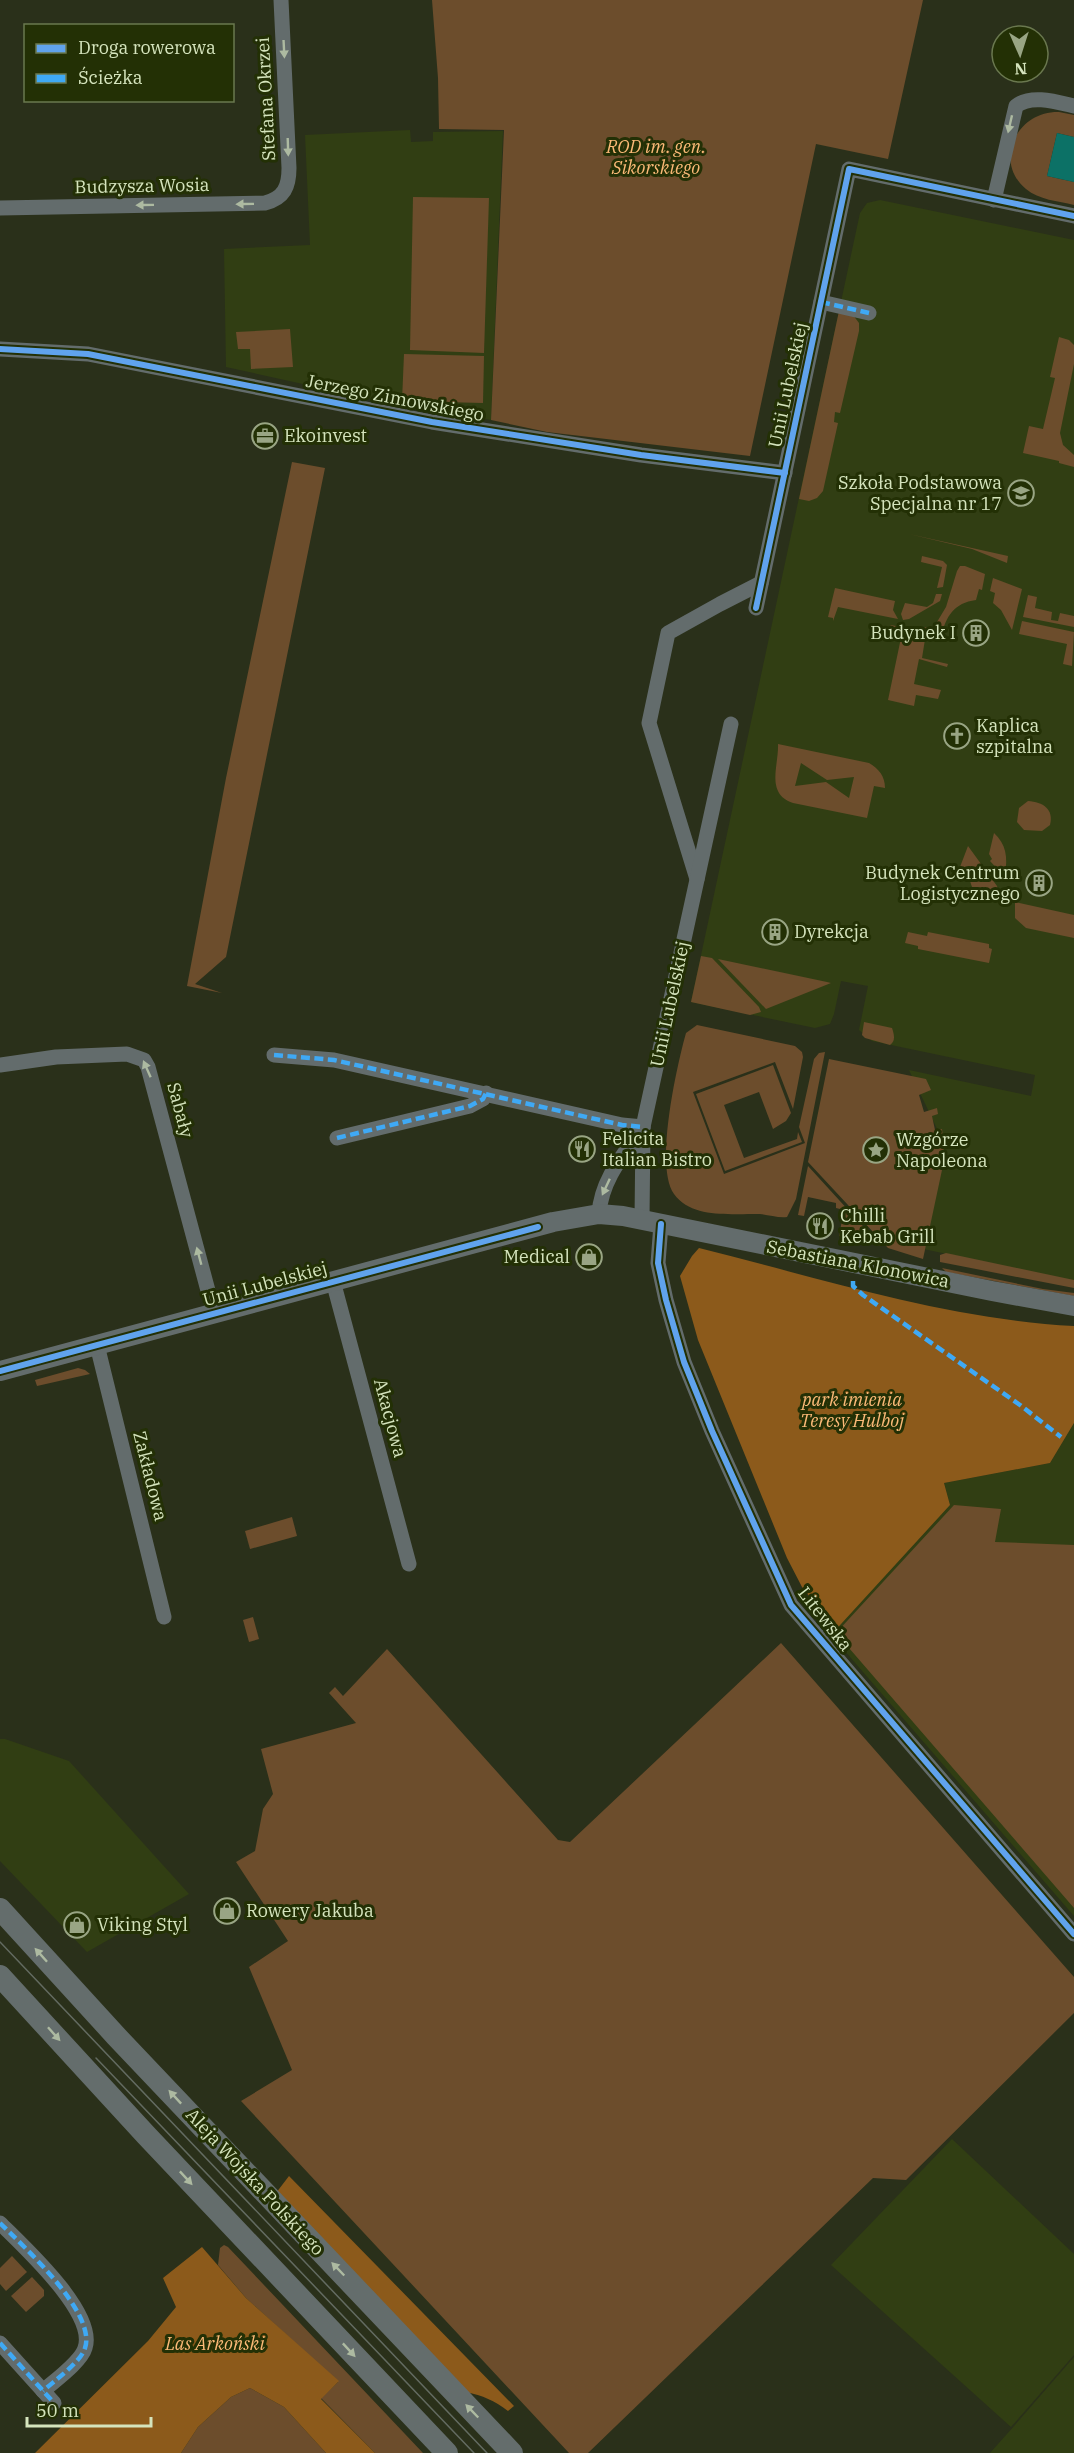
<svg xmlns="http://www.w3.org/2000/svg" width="1074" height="2453" viewBox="0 0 1074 2453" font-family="'IBM Plex Serif',serif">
	<rect width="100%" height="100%" fill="#2a301a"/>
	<g fill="#313e13">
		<polygon points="410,130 411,142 433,141 433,132 503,131 491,420 394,404 226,367 224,249 310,245 305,135"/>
		<polygon points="880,200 1074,240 1074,1281 914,1247 940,1135 909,1070 1031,1096 1035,1075 872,1041 859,1030 868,986 841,981 834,1014 830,1024 815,1028 691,1002 860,213 867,203"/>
		<polygon points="1074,1423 1074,1916 831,1635 950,1505 944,1483 1050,1463"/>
		<polygon points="0,1739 5,1739 69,1761 189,1894 87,1952 0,1861"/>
		<polygon points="952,2139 1074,2254 1074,2355 1011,2427 831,2265"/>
		<polygon points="1074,2357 1074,2453 990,2453 1015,2425"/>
	</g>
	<g fill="#6c4d2c" fill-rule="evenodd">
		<polygon points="432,0 923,0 888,159 816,144 750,456 547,432 491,420 504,130 439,129 438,78"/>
		<path d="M1059 112 1074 115V137L1057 133 1047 176 1074 182V205C1058 201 1039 200 1026 189 993 162 1016 111 1059 112Z"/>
		<polygon points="413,197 489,198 484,353 410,350"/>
		<polygon points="839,311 853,315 859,323 859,331 840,413 835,412 834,422 838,423 823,491 817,498 809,501 799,499"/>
		<polygon points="290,329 293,367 251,369 250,349 238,349 236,332"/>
		<polygon points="1059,337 1069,340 1074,345 1074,364 1060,433 1063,445 1074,455 1074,467 1059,463 1059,461 1023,453 1029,426 1043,429 1055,378 1050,377"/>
		<polygon points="404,354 484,356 483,403 402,401"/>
		<polygon points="292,462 325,468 226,957 195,984 222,993 187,986 226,778"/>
		<polygon points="909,534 1008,556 1007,563 972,549"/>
		<polygon points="922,556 943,561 947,565 943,587 937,588 942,567 921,562"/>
		<path d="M965 566 985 574 982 590 979 589 976 600C954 603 946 616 941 637H932L934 627 946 607 957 571 960 566Z"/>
		<polygon points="993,578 1022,589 1012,630 1001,610 993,603 995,593 990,591"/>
		<polygon points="835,588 895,601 893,610 898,619 838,607 833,621 833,618 828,617"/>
		<polygon points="936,594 942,594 940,601 909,619 903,620 901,614 905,603 927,607 933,603"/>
		<polygon points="1028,595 1037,597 1035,608 1052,612 1051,620 1058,621 1060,613 1074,616 1074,627 1023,617"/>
		<polygon points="1022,621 1074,632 1072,666 1063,664 1067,644 1019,634"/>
		<polygon points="891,625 915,630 927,627 922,658 948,664 947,667 919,659 914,684 941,690 938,699 916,695 914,706 888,700 902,633 888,629"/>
		<path d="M778 744 869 763C879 769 885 776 885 788L874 786 867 818 793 803C765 794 779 765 778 744ZM801 763 827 780 854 777 849 798 826 782 795 786Z"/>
		<path d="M1028 801C1043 802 1054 809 1050 825L1042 831 1024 830 1017 822 1019 808Z"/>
		<path d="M994 833C1006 844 1008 857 1005 874L1003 875 990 861 992 859 989 854Z"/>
		<polygon points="968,846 997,886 999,893 972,887 970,881 962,879 965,869 960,867"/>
		<polygon points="1015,902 1074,915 1074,938 1026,928 1015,918"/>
		<polygon points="908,932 927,936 928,932 989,944 989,948 992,949 989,963 918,949 918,946 905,943"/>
		<polygon points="701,956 712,958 759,1007 761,1012 750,1015 691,1002"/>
		<polygon points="718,959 827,982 831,983 766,1009"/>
		<path d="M864 1022 892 1028C894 1034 896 1041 890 1045L865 1038 862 1035Z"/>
		<path d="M697 1025 795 1046 802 1052 803 1057 793 1109 775 1062 693 1092 724 1174 805 1143 799 1127 814 1059 819 1053 825 1052 796 1199 787 1217C778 1218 769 1215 760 1214 733 1213 693 1220 674 1194 654 1167 677 1065 686 1033Z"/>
		<polygon points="829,1059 926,1079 931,1090 919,1095 924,1112 937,1108 938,1114 932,1116 935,1130 942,1129 944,1146 942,1170 923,1259 888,1248 808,1162"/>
		<polygon points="773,1065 791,1113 786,1121 773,1129 759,1092 724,1105 744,1158 797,1139 798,1132 802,1142 725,1171 696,1094"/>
		<polygon points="808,1166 881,1246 839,1236 844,1210 836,1208 836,1203 808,1197 804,1216 798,1215"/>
		<polygon points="946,1253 1074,1280 1074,1288 940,1262 940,1255"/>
		<polygon points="942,1268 1043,1289 1074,1293 1074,1296 946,1272"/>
		<polygon points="78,1368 85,1370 90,1374 37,1386 35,1380"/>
		<polygon points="954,1505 1001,1509 995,1542 1074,1545 1074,1908 836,1633"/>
		<polygon points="292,1517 297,1536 250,1549 245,1531"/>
		<polygon points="253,1617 259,1639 249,1642 243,1620"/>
		<polygon points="781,1643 1074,1977 1074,2013 906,2180 873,2178 588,2453 569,2453 241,2101 292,2070 249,1967 288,1941 236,1862 255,1851 263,1809 273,1794 261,1749 356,1723 329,1693 335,1687 343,1696 387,1649 558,1840 570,1842"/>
		<polygon points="224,2245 228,2247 423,2453 375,2453 321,2398 338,2382 246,2298 218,2265 220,2248"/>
		<polygon points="12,2256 27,2272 6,2291 0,2284 0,2268"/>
		<polygon points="32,2277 44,2290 44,2296 26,2312 11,2296"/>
		<polygon points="250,2388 284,2407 326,2453 181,2453 198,2427 231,2397"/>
	</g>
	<g fill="#8c5a1b">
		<path d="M699 1248C823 1279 946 1319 1074 1326V1423L1050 1463 944 1483 950 1505 831 1635 821 1627 824 1623V1615L802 1587 787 1558 698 1340 680 1276 692 1256Z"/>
		<path d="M289 2176 514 2406 508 2411C494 2400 483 2396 466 2392L276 2193Z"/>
		<polygon points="202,2247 246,2298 339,2381 321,2399 375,2453 326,2453 284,2407 250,2388 231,2397 198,2427 181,2453 35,2453 148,2341 176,2307 163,2278"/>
	</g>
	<polygon fill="#0c7166" points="1057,133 1074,137 1074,182 1047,176"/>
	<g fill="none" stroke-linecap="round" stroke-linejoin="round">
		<g stroke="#636c6c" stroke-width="15">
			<path d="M994 200 1016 106C1031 94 1057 102 1074 106"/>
			<path d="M0 208 265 203C284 198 289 187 289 168L281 0"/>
			<polyline points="821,302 869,313"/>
			<polyline points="0,349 88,354 432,422 641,455 785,473"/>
			<polyline points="756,608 849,169 1074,216"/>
			<polyline points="697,879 649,723 668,633 720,604 761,583"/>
			<polyline points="274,1055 334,1060 622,1125 643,1127"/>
			<polyline points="0,1065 56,1057 127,1054 144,1060 148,1067 214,1313"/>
			<polyline points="337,1138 470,1106 483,1099 486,1093"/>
			<path d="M599 1214C601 1180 624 1154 643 1127"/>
			<polyline points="642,1220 643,1127 731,724"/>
			<polyline points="661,1224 658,1263 666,1300 684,1362 712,1431 791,1605 1074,1934"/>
			<polyline points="333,1281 409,1564"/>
			<polyline points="97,1345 164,1617"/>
			<path d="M0 2223C23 2246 97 2313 85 2348 81 2362 54 2381 43 2391"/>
			<polyline points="0,2343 54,2403"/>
		</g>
		<polyline stroke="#636c6c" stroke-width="20" points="0,1371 553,1222 599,1214 623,1216 992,1291 1074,1306"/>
		<g stroke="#646d6c" stroke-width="22">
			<polyline points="0,1909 116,2036 512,2453"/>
			<polyline points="0,1976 146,2135 447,2453"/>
		</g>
		<g stroke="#636b61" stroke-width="1.5">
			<polyline points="0,1942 487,2453"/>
			<polyline points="96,2058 474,2453"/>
		</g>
		<g stroke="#3fa9f5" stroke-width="4.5" stroke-dasharray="9 4.5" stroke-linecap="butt">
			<polyline points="821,302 869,313"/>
			<polyline points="274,1055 334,1060 622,1125 643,1127"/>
			<polyline points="337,1138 470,1106 483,1099 486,1093"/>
			<polyline points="853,1281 853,1286 863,1295 1020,1405 1061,1437"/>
			<path d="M0 2223C23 2246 97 2313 85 2348 81 2362 54 2381 43 2391"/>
			<polyline points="0,2343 54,2403"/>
		</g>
		<g stroke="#233005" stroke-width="10">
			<g id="cycleway">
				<polyline points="0,349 88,354 432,422 641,455 785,473"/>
				<polyline points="756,608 849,169 1074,216"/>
				<polyline points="661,1224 658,1263 666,1300 684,1362 712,1431 791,1605 1074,1934"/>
				<polyline points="0,1371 538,1227"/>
			</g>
		</g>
		<use href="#cycleway" stroke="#60a3ed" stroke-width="6"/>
	</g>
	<defs><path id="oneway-solid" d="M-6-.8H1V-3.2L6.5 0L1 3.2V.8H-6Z" transform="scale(1.5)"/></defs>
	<g fill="#adbaa1">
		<use href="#oneway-solid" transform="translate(284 49) rotate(87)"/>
		<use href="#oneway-solid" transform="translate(1010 124) rotate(103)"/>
		<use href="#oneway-solid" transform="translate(288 147) rotate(88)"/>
		<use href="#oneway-solid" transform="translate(245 204) rotate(179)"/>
		<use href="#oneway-solid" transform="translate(145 205) rotate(179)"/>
		<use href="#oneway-solid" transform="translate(147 1069) rotate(-114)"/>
		<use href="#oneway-solid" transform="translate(606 1187) rotate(115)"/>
		<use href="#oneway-solid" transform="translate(199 1256) rotate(-105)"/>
		<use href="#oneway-solid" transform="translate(41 1955) rotate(-132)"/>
		<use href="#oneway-solid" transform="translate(54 2034) rotate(48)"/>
		<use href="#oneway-solid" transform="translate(175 2097) rotate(-133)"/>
		<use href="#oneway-solid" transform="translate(186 2178) rotate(47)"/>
		<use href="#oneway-solid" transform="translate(338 2269) rotate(-134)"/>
		<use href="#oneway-solid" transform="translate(349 2350) rotate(47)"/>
		<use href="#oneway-solid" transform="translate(472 2411) rotate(-134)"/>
	</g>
	<defs>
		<g id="office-ring" transform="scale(1.35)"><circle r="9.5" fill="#233005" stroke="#99a584" stroke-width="1.5"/><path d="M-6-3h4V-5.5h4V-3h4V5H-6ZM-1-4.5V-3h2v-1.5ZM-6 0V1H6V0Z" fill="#99a584"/></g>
		<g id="school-ring" transform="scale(1.35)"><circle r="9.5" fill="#233005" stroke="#99a584" stroke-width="1.5"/><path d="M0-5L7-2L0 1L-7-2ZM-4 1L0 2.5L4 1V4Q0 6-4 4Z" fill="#99a584"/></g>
		<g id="building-ring" transform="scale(1.35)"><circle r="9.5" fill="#233005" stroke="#99a584" stroke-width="1.5"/><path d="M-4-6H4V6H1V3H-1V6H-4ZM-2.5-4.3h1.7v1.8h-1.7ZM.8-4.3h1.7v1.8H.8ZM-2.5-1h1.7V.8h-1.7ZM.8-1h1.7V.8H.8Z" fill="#99a584"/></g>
		<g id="church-ring" transform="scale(1.35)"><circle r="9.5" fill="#233005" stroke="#99a584" stroke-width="1.5"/><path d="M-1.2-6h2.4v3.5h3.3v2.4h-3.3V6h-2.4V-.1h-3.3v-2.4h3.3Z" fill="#99a584"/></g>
		<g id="restaurant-ring" transform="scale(1.35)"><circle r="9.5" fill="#233005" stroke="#99a584" stroke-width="1.5"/><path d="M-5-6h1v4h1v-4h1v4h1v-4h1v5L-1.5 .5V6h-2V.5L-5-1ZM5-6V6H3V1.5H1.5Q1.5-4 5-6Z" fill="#99a584"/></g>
		<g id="sight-ring" transform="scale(1.35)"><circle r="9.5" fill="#233005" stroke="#99a584" stroke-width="1.5"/><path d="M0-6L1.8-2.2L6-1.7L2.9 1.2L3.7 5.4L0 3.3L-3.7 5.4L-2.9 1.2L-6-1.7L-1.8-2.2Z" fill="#99a584"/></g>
		<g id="shop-ring" transform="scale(1.35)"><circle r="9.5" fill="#233005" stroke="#99a584" stroke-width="1.5"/><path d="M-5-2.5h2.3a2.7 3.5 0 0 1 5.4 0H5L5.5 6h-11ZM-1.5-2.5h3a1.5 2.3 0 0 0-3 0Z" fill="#99a584"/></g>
	</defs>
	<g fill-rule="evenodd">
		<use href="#office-ring" x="265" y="436"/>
		<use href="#school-ring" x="1021" y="493"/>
		<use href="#building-ring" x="976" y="633"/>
		<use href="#church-ring" x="957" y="736"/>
		<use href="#building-ring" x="1039" y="883"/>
		<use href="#building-ring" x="775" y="932"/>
		<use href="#restaurant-ring" x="582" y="1149"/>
		<use href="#sight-ring" x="876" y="1150"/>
		<use href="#restaurant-ring" x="820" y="1226"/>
		<use href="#shop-ring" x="589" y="1257"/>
		<use href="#shop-ring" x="227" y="1911"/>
		<use href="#shop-ring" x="77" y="1925"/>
	</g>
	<g text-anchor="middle" stroke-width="6" stroke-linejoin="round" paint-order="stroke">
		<g font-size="18" fill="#d5e4bd" stroke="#233005">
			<text transform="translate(266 99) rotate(-93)" y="6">Stefana Okrzei</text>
			<text transform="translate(142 186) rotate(-1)" y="6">Budzysza Wosia</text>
			<text transform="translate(788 385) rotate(-78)" y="6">Unii Lubelskiej</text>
			<text transform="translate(395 398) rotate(11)" y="6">Jerzego Zimowskiego</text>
			<text transform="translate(670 1004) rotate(-78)" y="6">Unii Lubelskiej</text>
			<text transform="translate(180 1110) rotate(75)" y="6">Sabały</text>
			<text transform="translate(858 1264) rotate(11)" y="6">Sebastiana Klonowica</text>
			<text transform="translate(265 1284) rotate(-15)" y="6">Unii Lubelskiej</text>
			<text transform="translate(390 1418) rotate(75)" y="6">Akacjowa</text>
			<text transform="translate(150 1476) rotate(76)" y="6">Zakładowa</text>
			<text transform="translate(825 1619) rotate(52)" y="6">Litewska</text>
			<text transform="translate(255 2182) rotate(47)" y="6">Aleja Wojska Polskiego</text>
		</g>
		<g font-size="18" font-style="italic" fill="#fbb977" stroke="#233005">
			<text x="656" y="153">ROD im. gen.<tspan x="656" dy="21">Sikorskiego</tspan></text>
			<text x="852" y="1406">park imienia<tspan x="852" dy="21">Teresy Hulboj</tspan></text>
			<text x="215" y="2350">Las Arkoński</text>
		</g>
		<g font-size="18" fill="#d5e4bd" stroke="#233005" text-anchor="start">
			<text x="284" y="442">Ekoinvest</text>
			<text x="1002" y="489" text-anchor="end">Szkoła Podstawowa<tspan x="1002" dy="21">Specjalna nr 17</tspan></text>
			<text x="956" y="639" text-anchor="end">Budynek I</text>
			<text x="976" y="732">Kaplica<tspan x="976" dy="21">szpitalna</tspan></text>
			<text x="1020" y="879" text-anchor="end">Budynek Centrum<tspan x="1020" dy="21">Logistycznego</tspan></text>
			<text x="794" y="938">Dyrekcja</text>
			<text x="602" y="1145">Felicita<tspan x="602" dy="21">Italian Bistro</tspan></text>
			<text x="896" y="1146">Wzgórze<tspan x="896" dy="21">Napoleona</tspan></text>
			<text x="840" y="1222">Chilli<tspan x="840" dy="21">Kebab Grill</tspan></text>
			<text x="570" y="1263" text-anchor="end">Medical</text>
			<text x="246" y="1917">Rowery Jakuba</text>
			<text x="97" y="1931">Viking Styl</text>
		</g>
	</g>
	<rect x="24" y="24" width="210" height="78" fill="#233005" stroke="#6a784f" stroke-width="1.5"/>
	<rect x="36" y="44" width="30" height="9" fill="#60a3ed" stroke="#6a784f" stroke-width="1.5"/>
	<text x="78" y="54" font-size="18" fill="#d5e4bd">Droga rowerowa</text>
	<rect x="36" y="74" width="30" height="9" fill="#3fa9f5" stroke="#6a784f" stroke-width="1.5"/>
	<text x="78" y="84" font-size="18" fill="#d5e4bd">Ścieżka</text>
	<g transform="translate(1020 54) rotate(177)"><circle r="28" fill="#233005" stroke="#6a784f" stroke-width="1.5"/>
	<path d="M0-4.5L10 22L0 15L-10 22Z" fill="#99a584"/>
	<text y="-9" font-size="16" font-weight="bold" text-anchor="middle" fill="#d5e4bd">N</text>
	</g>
	<path d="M27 2417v9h124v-9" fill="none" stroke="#d5e4bd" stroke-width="3"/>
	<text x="36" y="2417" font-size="18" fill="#d5e4bd" stroke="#233005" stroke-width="4.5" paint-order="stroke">50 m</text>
</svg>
